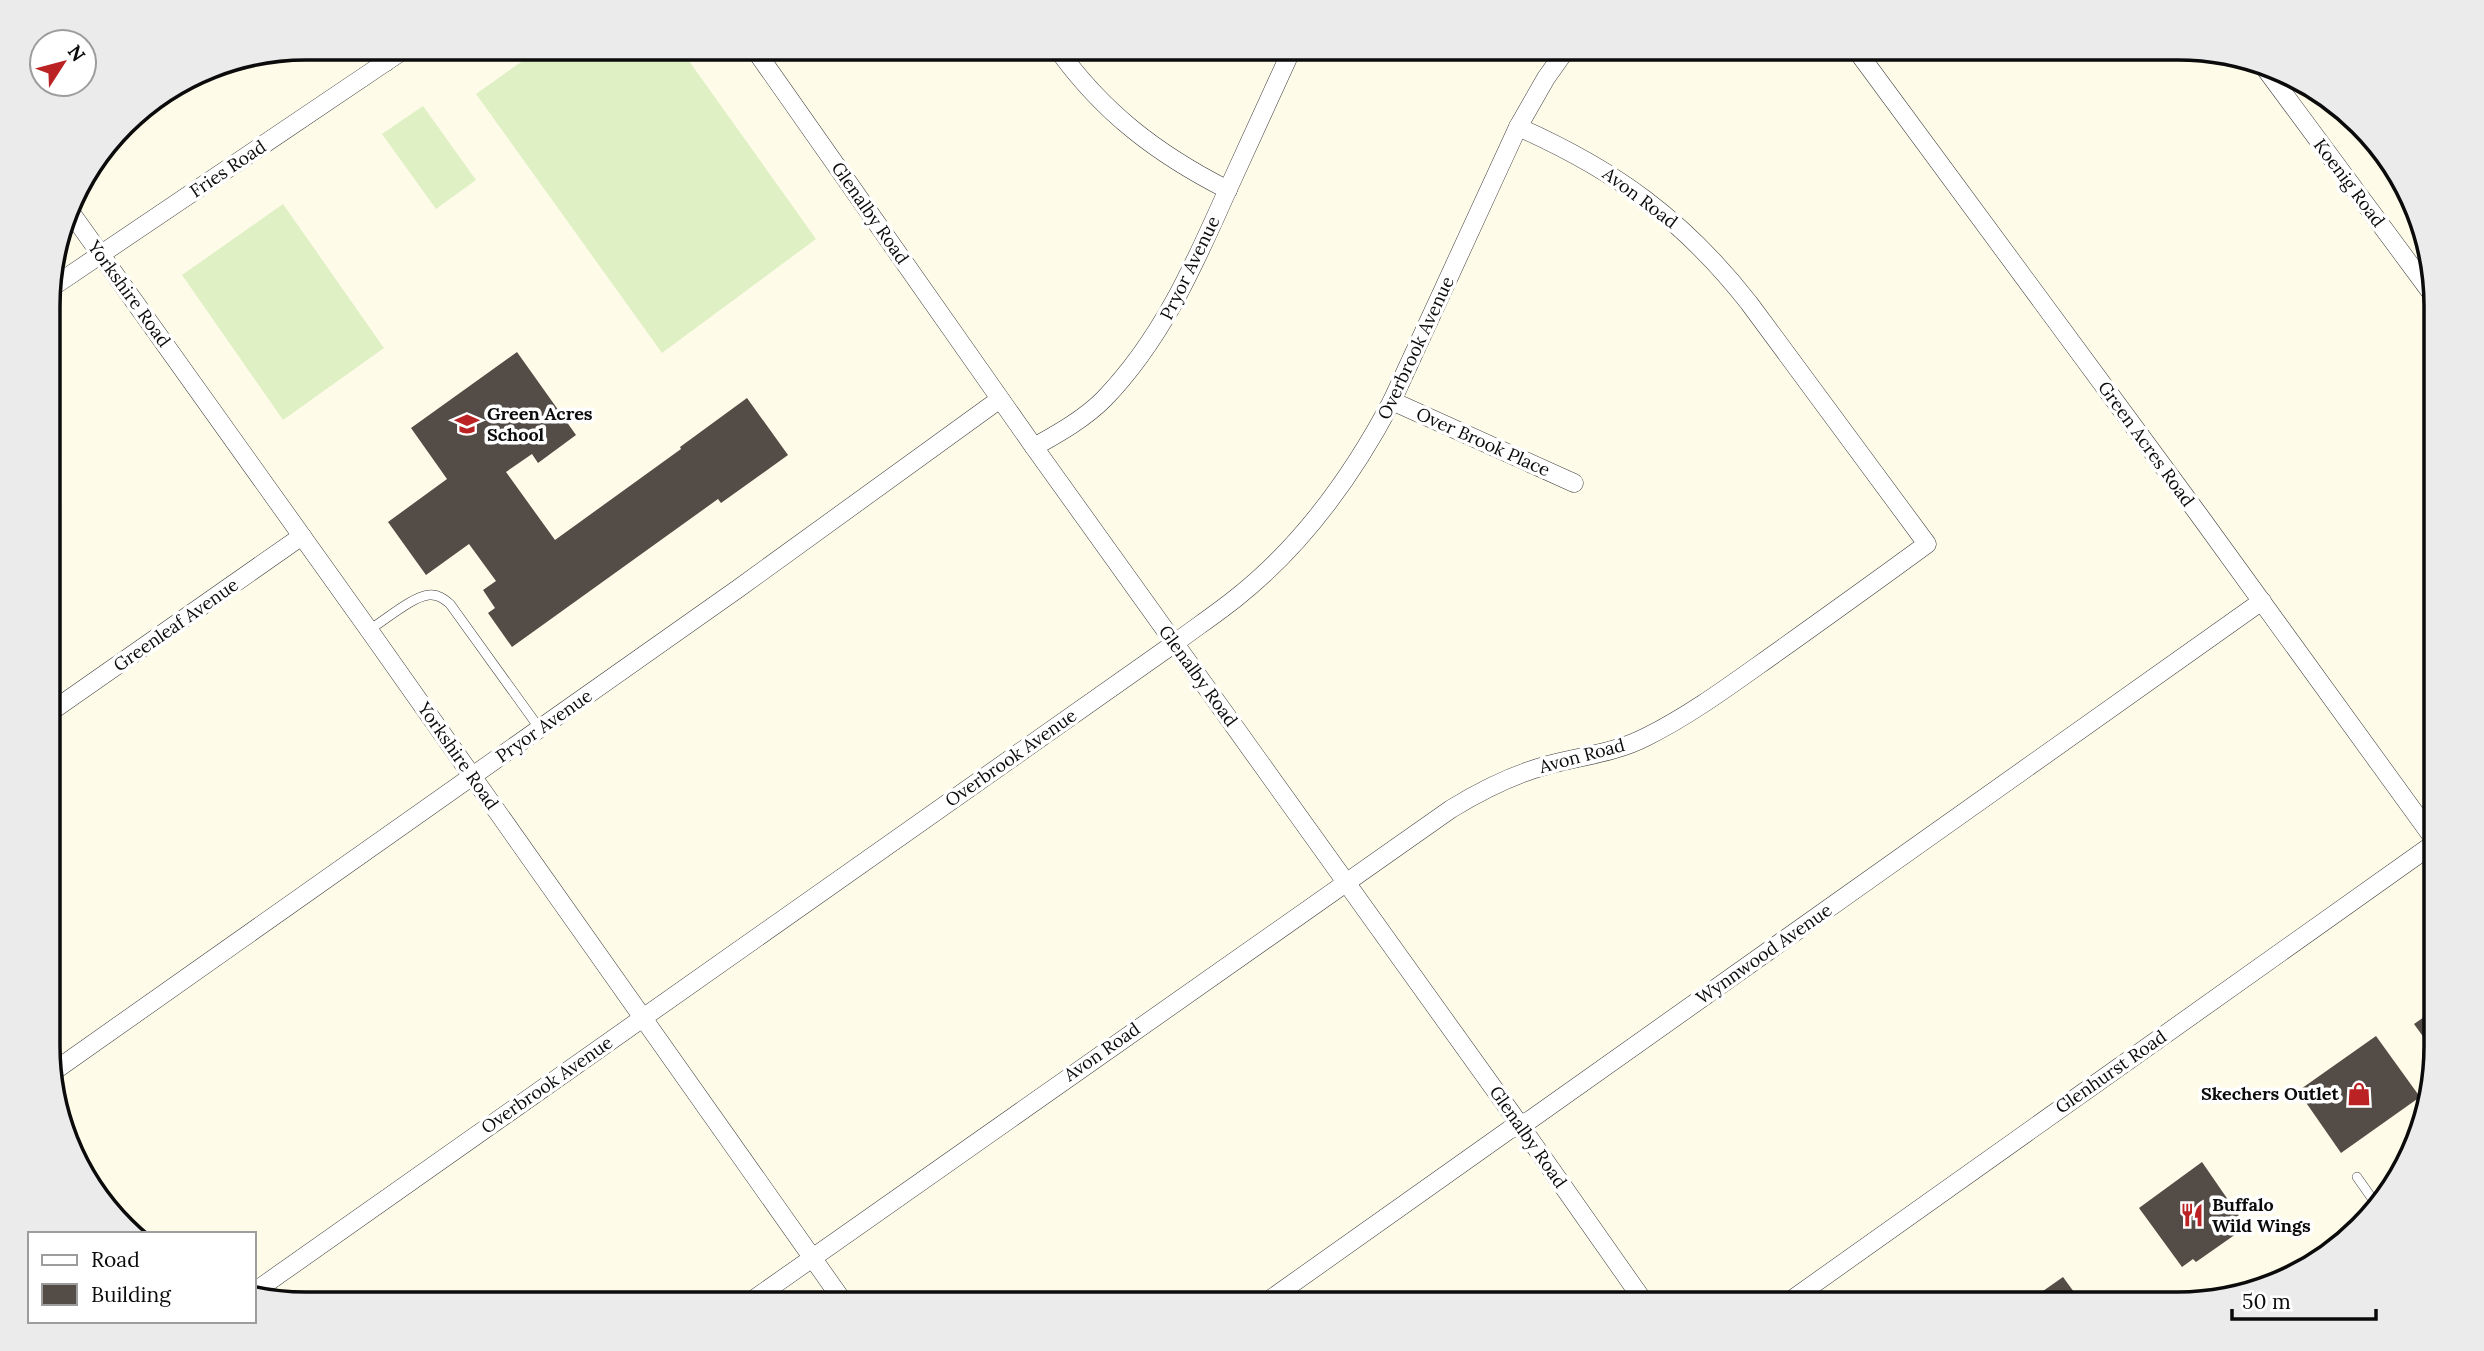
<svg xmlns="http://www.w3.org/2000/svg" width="2484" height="1351" viewBox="0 0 2484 1351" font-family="Lora,serif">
	<rect width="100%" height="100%" fill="#fffbe9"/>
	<g fill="#dff0c5">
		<polygon points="542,47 679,47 816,239 662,353 476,94"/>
		<polygon points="423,106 476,180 436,209 382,134"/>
		<polygon points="283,204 384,348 283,420 182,275"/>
	</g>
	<g fill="#534c47">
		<polygon points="517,352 576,435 538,463 532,454 506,472 555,540 681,449 680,447 747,398 788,455 721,503 718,499 512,647 488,613 495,608 483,590 496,581 469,544 426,575 388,522 447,479 411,428"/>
		<polygon points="2437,1008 2437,1046 2435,1053 2414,1024"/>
		<polygon points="2376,1036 2420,1097 2341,1153 2298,1091"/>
		<polygon points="2202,1162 2244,1223 2233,1231 2236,1234 2196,1262 2193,1259 2182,1267 2139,1208"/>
		<polygon points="2063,1277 2082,1303 2026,1303"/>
	</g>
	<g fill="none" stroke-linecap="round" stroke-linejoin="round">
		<g stroke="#3e3e3e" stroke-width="10">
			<g id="service">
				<path d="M369 630C384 621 413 596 429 595 438 594 444 599 450 604L540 729"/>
				<polyline points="2357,1177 2378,1207"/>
			</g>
		</g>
		<g stroke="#3e3e3e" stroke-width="19">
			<g id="minor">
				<polyline points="376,47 386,62"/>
				<polyline points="753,47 1034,447 1520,1125 1645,1303"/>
				<path d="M1056 47C1102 112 1157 154 1228 190"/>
				<polyline points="1854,47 2199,515 2436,842"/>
				<polyline points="2264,67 2435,298"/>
				<polyline points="69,210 369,630 845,1304"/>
				<polyline points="48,290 408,47"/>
				<polyline points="1392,401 1574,483"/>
				<path d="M1034 447C1059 433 1084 419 1104 399 1160 341 1192 270 1224 198 1247 148 1270 97 1293 47"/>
				<polyline points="49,713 302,536"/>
				<polyline points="50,1074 739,588 1000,399"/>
				<path d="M254 1292 1175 643C1195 628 1216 614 1236 598 1303 545 1353 475 1392 401L1518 127 1546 78 1568 47"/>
				<polyline points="1265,1303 1509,1130 1530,1120 2262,601"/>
				<polyline points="1787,1303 2436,842"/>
				<path d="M747 1304 1451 809C1482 790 1514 774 1548 765 1581 756 1615 753 1646 737 1694 713 1736 681 1780 650 1829 615 1878 580 1927 544L1749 303C1683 219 1615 170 1518 127"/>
			</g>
		</g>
		<use href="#service" stroke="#fff" stroke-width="9"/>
		<use href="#minor" stroke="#fff" stroke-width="18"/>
	</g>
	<defs>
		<g id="school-bare" transform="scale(1.89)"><path d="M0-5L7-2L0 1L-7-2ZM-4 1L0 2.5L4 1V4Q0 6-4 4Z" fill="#bb2224" stroke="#fff" stroke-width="2.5" paint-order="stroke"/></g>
		<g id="shop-bare" transform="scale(1.89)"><path d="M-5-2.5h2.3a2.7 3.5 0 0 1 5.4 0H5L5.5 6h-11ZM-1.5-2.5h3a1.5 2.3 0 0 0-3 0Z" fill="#bb2224" stroke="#fff" stroke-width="2.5" paint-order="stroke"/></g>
		<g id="restaurant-bare" transform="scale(1.89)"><path d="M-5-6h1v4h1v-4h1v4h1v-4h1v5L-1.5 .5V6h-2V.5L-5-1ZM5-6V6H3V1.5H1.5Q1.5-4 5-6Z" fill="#bb2224" stroke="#fff" stroke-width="2.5" paint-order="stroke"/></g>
	</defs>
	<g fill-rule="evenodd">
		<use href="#school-bare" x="467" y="424"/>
		<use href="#shop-bare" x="2359" y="1094"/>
		<use href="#restaurant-bare" x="2192" y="1215"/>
	</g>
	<g text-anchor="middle" stroke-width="7" stroke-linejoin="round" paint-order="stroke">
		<g font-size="18" fill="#0b0b0b" stroke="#fff">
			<text transform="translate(228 169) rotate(-34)" y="6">Fries Road</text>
			<text transform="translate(2349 183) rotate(53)" y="6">Koenig Road</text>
			<text transform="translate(1640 198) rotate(37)" y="6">Avon Road</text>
			<text transform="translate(870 213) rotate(55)" y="6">Glenalby Road</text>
			<text transform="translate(1190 268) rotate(-64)" y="6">Pryor Avenue</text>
			<text transform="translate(129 294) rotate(54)" y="6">Yorkshire Road</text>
			<text transform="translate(1416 348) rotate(-65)" y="6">Overbrook Avenue</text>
			<text transform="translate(1483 442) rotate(24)" y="6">Over Brook Place</text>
			<text transform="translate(2146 444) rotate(54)" y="6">Green Acres Road</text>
			<text transform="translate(176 625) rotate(-35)" y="6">Greenleaf Avenue</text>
			<text transform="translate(1198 676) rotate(54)" y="6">Glenalby Road</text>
			<text transform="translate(544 726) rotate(-35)" y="6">Pryor Avenue</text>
			<text transform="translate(458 756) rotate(55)" y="6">Yorkshire Road</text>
			<text transform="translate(1582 756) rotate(-15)" y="6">Avon Road</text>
			<text transform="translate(1011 758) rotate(-35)" y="6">Overbrook Avenue</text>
			<text transform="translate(1764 954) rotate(-35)" y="6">Wynnwood Avenue</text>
			<text transform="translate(1102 1052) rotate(-35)" y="6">Avon Road</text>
			<text transform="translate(2111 1072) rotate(-35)" y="6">Glenhurst Road</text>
			<text transform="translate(547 1085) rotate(-35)" y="6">Overbrook Avenue</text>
			<text transform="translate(1528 1137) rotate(55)" y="6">Glenalby Road</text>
		</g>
		<g font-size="18" font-weight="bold" fill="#0b0b0b" stroke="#fff" text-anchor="start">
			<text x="487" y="420">Green Acres<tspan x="487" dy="21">School</tspan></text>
			<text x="2339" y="1100" text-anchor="end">Skechers Outlet</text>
			<text x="2212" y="1211">Buffalo<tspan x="2212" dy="21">Wild Wings</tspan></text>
		</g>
	</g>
	<path d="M0 0H2484V1351H0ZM306 60H2178A246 246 0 0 1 2424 306V1046A246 246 0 0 1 2178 1292H306A246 246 0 0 1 60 1046V306A246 246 0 0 1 306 60Z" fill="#ebebeb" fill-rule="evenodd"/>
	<path fill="none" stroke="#0b0b0b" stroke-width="3.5" d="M306 60H2178A246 246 0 0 1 2424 306V1046A246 246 0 0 1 2178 1292H306A246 246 0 0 1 60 1046V306A246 246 0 0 1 306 60Z"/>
	<rect x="28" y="1232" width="228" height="91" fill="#ffffff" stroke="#9d9d9d" stroke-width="2"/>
	<rect x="42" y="1255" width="35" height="10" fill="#ffffff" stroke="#9d9d9d" stroke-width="2"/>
	<text x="91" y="1267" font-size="21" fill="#0b0b0b">Road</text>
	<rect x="42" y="1284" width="35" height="21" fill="#534c47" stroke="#9d9d9d" stroke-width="2"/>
	<text x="91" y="1302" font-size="21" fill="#0b0b0b">Building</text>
	<g transform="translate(63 63) rotate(54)"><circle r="33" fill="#ffffff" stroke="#9d9d9d" stroke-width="2"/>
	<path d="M0-5L12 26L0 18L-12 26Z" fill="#bb2224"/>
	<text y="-10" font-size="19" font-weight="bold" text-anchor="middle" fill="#0b0b0b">N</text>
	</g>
	<path d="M2232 1309v10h144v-10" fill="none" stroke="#0b0b0b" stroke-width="3.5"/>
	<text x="2242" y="1309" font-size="21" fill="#0b0b0b" stroke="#ffffff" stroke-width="5" paint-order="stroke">50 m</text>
</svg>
